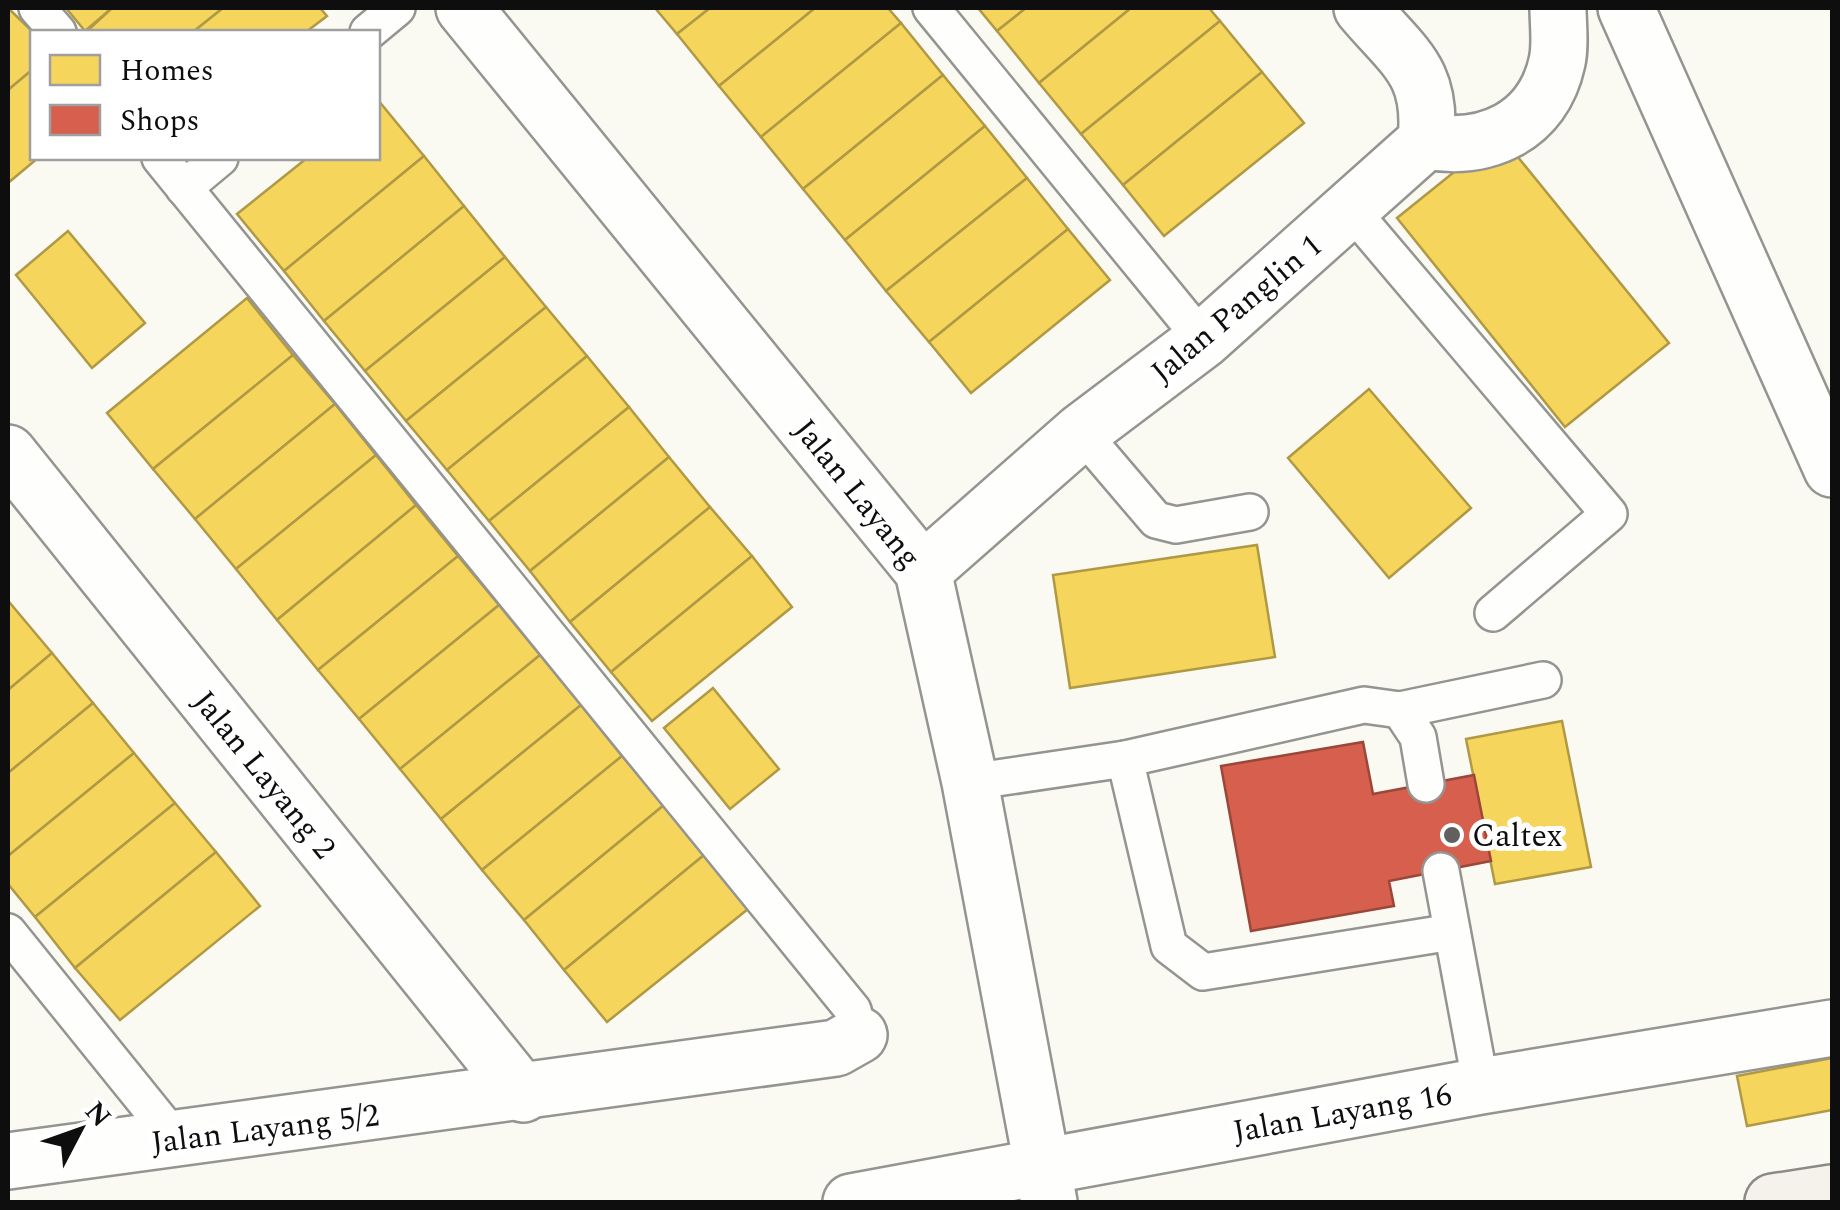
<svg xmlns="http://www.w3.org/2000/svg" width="1840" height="1210" viewBox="0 0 1840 1210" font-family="Spectral,serif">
	<rect width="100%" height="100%" fill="#faf9f2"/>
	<g fill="#f6d55c" stroke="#b09945" stroke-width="2.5">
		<polygon points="8,8 33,32 32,70 8,90"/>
		<polygon points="66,8 112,8 85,31"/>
		<polygon points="112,8 223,8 193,32 86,32"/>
		<polygon points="223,8 320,8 327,16 306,32 193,32"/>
		<polygon points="655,8 710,8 677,34"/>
		<polygon points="710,8 815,8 719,86 677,34"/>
		<polygon points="815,8 888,8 901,23 761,137 719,86"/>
		<polygon points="978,8 1026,8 997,31"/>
		<polygon points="1026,8 1131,8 1039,83 997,31"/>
		<polygon points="1131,8 1209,8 1220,21 1081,134 1039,83"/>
		<polygon points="1220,21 1262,72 1123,185 1081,134"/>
		<polygon points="901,23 943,75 803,189 761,137"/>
		<polygon points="32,70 32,158 38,158 8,183 8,90"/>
		<polygon points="1262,72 1304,123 1164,236 1123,185"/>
		<polygon points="943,75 985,126 845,240 803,189"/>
		<polygon points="378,100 424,156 284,271 237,214 307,158 378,158"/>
		<polygon points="985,126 1027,178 886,291 845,240"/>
		<polygon points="1500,135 1669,343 1565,427 1397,218"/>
		<polygon points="424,156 464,206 324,321 284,271"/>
		<polygon points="1027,178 1068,229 929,342 886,291"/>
		<polygon points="464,206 505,257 365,371 324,321"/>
		<polygon points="1068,229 1110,280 971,393 929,342"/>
		<polygon points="68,231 145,323 92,368 16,275"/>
		<polygon points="505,257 546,307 406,421 365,371"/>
		<polygon points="247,298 293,355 153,469 107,413"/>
		<polygon points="546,307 587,356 447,470 406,421"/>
		<polygon points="293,355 335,404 195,519 153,469"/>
		<polygon points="587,356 629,407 489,521 447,470"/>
		<polygon points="1369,389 1471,508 1389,578 1288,458"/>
		<polygon points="335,404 376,455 236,569 195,519"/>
		<polygon points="629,407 669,457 530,571 489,521"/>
		<polygon points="376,455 416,505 277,620 236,569"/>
		<polygon points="669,457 710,507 570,622 530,571"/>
		<polygon points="416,505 458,556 318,670 277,620"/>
		<polygon points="710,507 752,556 611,672 570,622"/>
		<polygon points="1257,545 1275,657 1070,688 1053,575"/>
		<polygon points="458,556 499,605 359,719 318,670"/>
		<polygon points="752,556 792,607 652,721 611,672"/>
		<polygon points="10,603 52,653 8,690 8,605"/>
		<polygon points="499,605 540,655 400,769 359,719"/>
		<polygon points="52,653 93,703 8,773 8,690"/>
		<polygon points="540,655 581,705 441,819 400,769"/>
		<polygon points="713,688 779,769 730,809 664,728"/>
		<polygon points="93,703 134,753 8,856 8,773"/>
		<polygon points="581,705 622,756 482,870 441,819"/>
		<polygon points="1562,721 1591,867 1495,884 1466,739"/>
		<polygon points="134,753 175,803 35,917 8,884 8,856"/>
		<polygon points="622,756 664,805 524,920 482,870"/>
		<polygon points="175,803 216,852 75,968 35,917"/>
		<polygon points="664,805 704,855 564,970 524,920"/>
		<polygon points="216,852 260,906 120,1020 75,968"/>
		<polygon points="704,855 748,909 607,1022 564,970"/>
		<polygon points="1832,1058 1832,1110 1747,1126 1737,1076"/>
	</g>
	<polygon fill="#d6604d" stroke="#9a473a" stroke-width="2.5" points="1363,742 1373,794 1474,775 1491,861 1389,881 1394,906 1251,931 1221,766"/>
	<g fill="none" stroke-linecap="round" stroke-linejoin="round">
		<g stroke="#949491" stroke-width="40">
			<g id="service">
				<polyline points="37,8 58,32"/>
				<polyline points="931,8 1203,340"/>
				<polyline points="368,32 397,8"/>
				<polyline points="160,158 853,1010 859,1035"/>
				<polyline points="184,188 220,158"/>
				<polyline points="1352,211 1609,514 1493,613"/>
				<polyline points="1081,432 1156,520 1176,525 1250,512"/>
				<polyline points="1400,710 1364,705 1125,759 1169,946 1203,972 1452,932"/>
				<polyline points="970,782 1125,759"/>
				<polyline points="1426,784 1418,737 1400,710 1543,680"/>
				<polyline points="1441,871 1481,1086"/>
				<polyline points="8,932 176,1140"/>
			</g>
		</g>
		<g stroke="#949491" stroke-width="60">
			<g id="minor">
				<polyline points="464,8 923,571 970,782 1049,1202"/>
				<polyline points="1626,8 1832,469"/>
				<path d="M1426 141C1486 152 1543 127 1557 62 1561 45 1558 25 1558 8"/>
				<polyline points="8,453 523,1094"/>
				<path d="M923 571 1081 432 1203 340 1426 141C1433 71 1404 58 1362 8"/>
				<polyline points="8,1161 836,1048 859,1035"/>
				<polyline points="851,1202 1481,1086 1832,1028"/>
			</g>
		</g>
		<g stroke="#8b8a87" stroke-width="60">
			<polyline id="secondary" points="1773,1202 1832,1193"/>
		</g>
		<use href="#service" stroke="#fefefd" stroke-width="35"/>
		<use href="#minor" stroke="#fefefd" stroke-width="55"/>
		<use href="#secondary" stroke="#f4f2ea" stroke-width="55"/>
	</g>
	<circle fill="#61605e" stroke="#fff" stroke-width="4" cx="1452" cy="835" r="10"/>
	<g text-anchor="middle" stroke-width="10" stroke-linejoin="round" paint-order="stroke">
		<g font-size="32" fill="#0e0e0e" stroke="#fff">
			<text transform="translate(1236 308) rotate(-40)" y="11">Jalan Panglin 1</text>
			<text transform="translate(858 493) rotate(51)" y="11">Jalan Layang</text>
			<text transform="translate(265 774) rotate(51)" y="11">Jalan Layang 2</text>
			<text transform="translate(1342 1112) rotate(-10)" y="11">Jalan Layang 16</text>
			<text transform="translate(265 1128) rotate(-7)" y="11">Jalan Layang 5/2</text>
		</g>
		<g font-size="32" fill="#0e0e0e" stroke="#fff" text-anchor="start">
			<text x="1472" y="846">Caltex</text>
		</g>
	</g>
	<rect width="1840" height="1210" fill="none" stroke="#0e0e0e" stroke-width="20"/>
	<rect x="30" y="30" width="350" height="130" fill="#ffffff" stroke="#9f9f9f" stroke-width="2.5"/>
	<rect x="50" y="55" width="50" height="30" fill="#f6d55c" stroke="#9f9f9f" stroke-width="2.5"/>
	<text x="120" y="80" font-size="30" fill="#0e0e0e">Homes</text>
	<rect x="50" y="105" width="50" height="30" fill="#d6604d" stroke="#9f9f9f" stroke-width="2.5"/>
	<text x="120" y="130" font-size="30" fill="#0e0e0e">Shops</text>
	<g transform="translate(80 1130) rotate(49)" stroke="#ffffff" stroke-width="8" paint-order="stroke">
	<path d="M0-8L18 38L0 25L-18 38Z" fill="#0e0e0e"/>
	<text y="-15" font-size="28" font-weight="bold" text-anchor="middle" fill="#0e0e0e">N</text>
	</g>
</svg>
